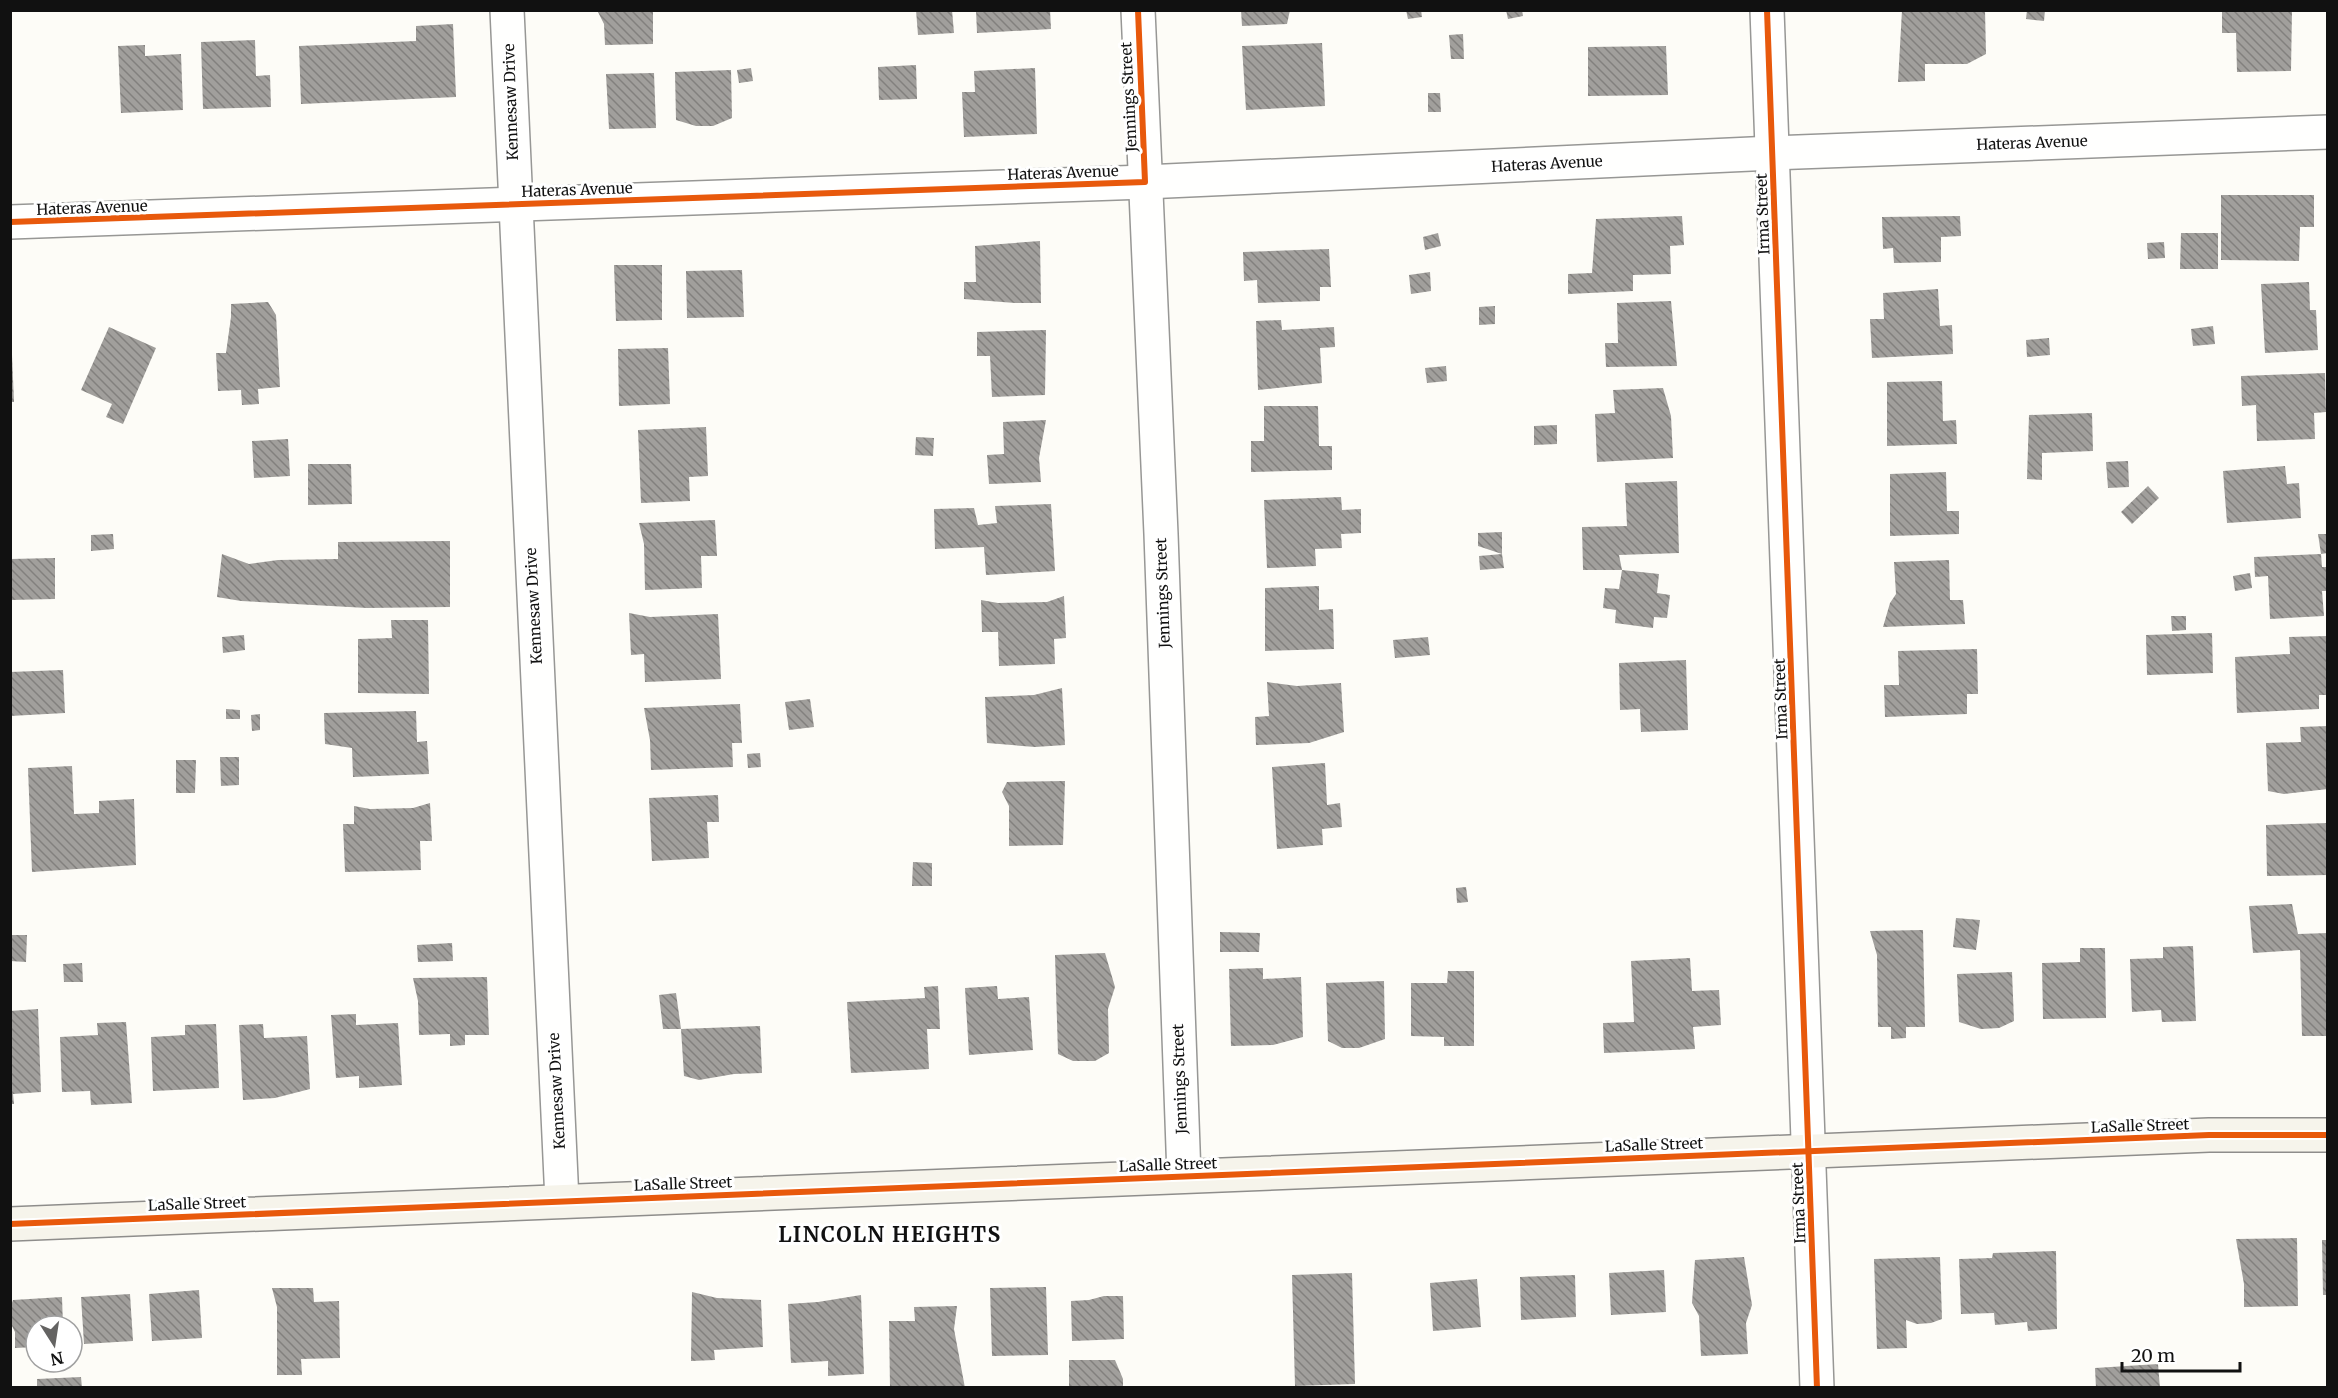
<svg xmlns="http://www.w3.org/2000/svg" width="2338" height="1398" viewBox="0 0 2338 1398" font-family="Merriweather,serif">
	<defs>
		<pattern id="building-back-hatch" width="6" height="6" patternUnits="userSpaceOnUse" patternTransform="scale(1.5)"><rect width="6" height="6" fill="#a19f9c"/><path d="M-1 5l2 2M0 0l6 6M5-1l2 2" fill="none" stroke="#82807e"/></pattern>
	</defs>
	<rect width="100%" height="100%" fill="#fdfcf7"/>
	<g fill="url(#building-back-hatch)">
		<polygon points="597,10 653,10 653,44 605,45 604,24"/>
		<polygon points="916,10 952,10 954,33 918,35"/>
		<polygon points="976,10 1050,10 1051,29 977,33"/>
		<polygon points="1241,10 1290,10 1287,24 1242,26"/>
		<polygon points="1406,10 1421,10 1422,17 1408,19"/>
		<polygon points="1506,10 1522,10 1523,16 1508,19"/>
		<polygon points="1902,10 1985,10 1986,54 1967,64 1925,64 1925,81 1898,82"/>
		<polygon points="2027,10 2045,10 2044,21 2026,19"/>
		<polygon points="2222,10 2292,10 2291,71 2237,72 2236,33 2222,33"/>
		<polygon points="453,24 456,97 301,104 299,46 416,41 416,26"/>
		<polygon points="1463,34 1464,59 1451,59 1449,35"/>
		<polygon points="255,40 256,76 270,75 271,107 203,109 201,42"/>
		<polygon points="1322,43 1325,106 1246,110 1242,46"/>
		<polygon points="145,45 145,56 181,54 183,110 121,113 118,46"/>
		<polygon points="1666,46 1668,95 1588,96 1588,47"/>
		<polygon points="916,65 917,99 879,100 878,67"/>
		<polygon points="751,68 753,81 739,83 737,70"/>
		<polygon points="1035,68 1037,134 964,137 962,92 975,92 974,71"/>
		<polygon points="731,70 732,118 713,126 696,126 676,120 675,72"/>
		<polygon points="654,73 656,128 609,129 606,74"/>
		<polygon points="1428,93 1440,93 1441,112 1428,112"/>
		<polygon points="2221,195 2314,195 2314,227 2300,227 2299,261 2221,260"/>
		<polygon points="1682,216 1684,245 1670,246 1671,274 1633,275 1633,291 1568,294 1568,274 1592,273 1596,219"/>
		<polygon points="1960,216 1961,236 1941,237 1941,262 1894,263 1893,248 1883,249 1882,217"/>
		<polygon points="1438,233 1441,246 1425,250 1423,237"/>
		<polygon points="2181,233 2218,233 2218,269 2180,269"/>
		<polygon points="1040,241 1041,303 1015,303 964,299 964,282 976,282 975,246"/>
		<polygon points="2164,242 2165,258 2148,259 2147,243"/>
		<polygon points="1329,249 1331,287 1320,287 1320,301 1258,303 1257,280 1244,281 1243,252"/>
		<polygon points="614,265 662,265 662,320 616,321"/>
		<polygon points="742,270 744,317 687,318 686,271"/>
		<polygon points="1430,272 1431,291 1411,294 1409,275"/>
		<polygon points="2309,282 2310,310 2316,310 2318,350 2265,353 2261,284"/>
		<polygon points="1938,289 1940,326 1952,325 1953,354 1872,358 1870,319 1884,319 1883,293"/>
		<polygon points="1671,301 1677,366 1606,367 1605,343 1618,343 1617,303"/>
		<polygon points="268,302 276,315 280,387 258,389 259,404 242,405 241,390 218,391 216,353 226,353 231,317 231,304"/>
		<polygon points="1495,306 1495,324 1479,325 1479,307"/>
		<polygon points="1281,320 1282,330 1334,327 1335,347 1320,348 1322,383 1258,390 1256,321"/>
		<polygon points="2213,326 2215,344 2193,346 2191,329"/>
		<polygon points="109,327 156,348 123,424 106,417 112,404 81,390"/>
		<polygon points="1046,330 1045,395 992,397 990,356 977,356 977,332"/>
		<polygon points="2049,338 2050,355 2027,357 2026,340"/>
		<polygon points="668,348 670,404 619,406 618,349"/>
		<polygon points="10,355 12,355 14,402 10,402"/>
		<polygon points="1446,366 1447,381 1427,383 1425,368"/>
		<polygon points="2325,373 2326,412 2314,413 2315,439 2257,441 2256,405 2242,406 2241,376"/>
		<polygon points="1942,381 1943,421 1956,420 1957,444 1887,446 1887,382"/>
		<polygon points="1663,388 1671,416 1673,458 1597,462 1595,414 1615,413 1613,390"/>
		<polygon points="1264,406 1318,406 1319,446 1332,446 1332,470 1251,472 1251,441 1264,441"/>
		<polygon points="2092,413 2093,451 2042,453 2042,480 2027,479 2029,415"/>
		<polygon points="1046,420 1039,458 1041,482 989,484 987,455 1004,454 1003,422"/>
		<polygon points="1557,425 1557,444 1534,445 1534,426"/>
		<polygon points="706,427 708,476 689,477 690,501 641,503 638,430"/>
		<polygon points="916,437 934,438 933,456 915,455"/>
		<polygon points="288,439 290,476 254,478 252,441"/>
		<polygon points="2128,461 2129,487 2108,488 2106,462"/>
		<polygon points="308,464 351,464 352,504 308,505"/>
		<polygon points="2285,466 2287,484 2299,483 2301,518 2227,523 2223,471"/>
		<polygon points="1946,472 1947,511 1959,511 1959,534 1890,536 1890,474"/>
		<polygon points="1677,481 1679,553 1619,555 1622,570 1659,574 1657,593 1670,595 1667,618 1654,617 1653,628 1615,623 1616,610 1603,608 1605,588 1619,589 1622,570 1583,570 1582,527 1627,526 1625,483"/>
		<polygon points="2148,486 2159,498 2132,524 2121,512"/>
		<polygon points="1341,497 1342,510 1361,509 1361,533 1341,534 1342,548 1315,549 1316,566 1267,568 1264,500"/>
		<polygon points="1051,504 1055,571 986,575 984,547 935,549 934,509 974,508 978,525 997,523 995,506"/>
		<polygon points="715,520 717,556 701,556 702,588 645,590 644,544 639,523"/>
		<polygon points="1502,532 1502,554 1478,546 1478,533"/>
		<polygon points="113,534 114,549 91,551 91,535"/>
		<polygon points="2318,534 2328,534 2328,553 2321,554"/>
		<polygon points="450,541 450,607 367,608 241,601 217,597 222,554 249,564 278,560 338,559 338,542"/>
		<polygon points="1502,554 1504,568 1480,570 1479,556"/>
		<polygon points="2321,554 2322,567 2328,567 2328,591 2322,591 2324,616 2270,619 2268,576 2255,577 2254,557"/>
		<polygon points="55,558 55,599 10,600 10,559"/>
		<polygon points="1949,560 1950,600 1963,600 1965,624 1883,627 1890,603 1896,594 1894,562"/>
		<polygon points="2250,573 2252,588 2235,591 2233,576"/>
		<polygon points="1319,586 1319,610 1333,609 1334,649 1265,651 1265,588"/>
		<polygon points="1064,596 1066,638 1054,639 1055,664 999,666 998,632 982,632 981,600 998,603 1047,602"/>
		<polygon points="629,613 650,617 718,614 721,679 645,682 644,654 631,655"/>
		<polygon points="2171,616 2186,616 2186,630 2172,631"/>
		<polygon points="391,620 428,620 429,694 358,693 358,639 392,638"/>
		<polygon points="2212,633 2213,673 2147,675 2146,635"/>
		<polygon points="244,635 245,650 223,653 222,637"/>
		<polygon points="2328,636 2328,695 2319,695 2319,709 2237,713 2235,657 2290,654 2289,637"/>
		<polygon points="1428,637 1430,655 1395,658 1393,640"/>
		<polygon points="1977,649 1978,694 1967,694 1967,714 1885,717 1884,685 1899,685 1898,651"/>
		<polygon points="1686,660 1688,730 1641,732 1640,709 1620,710 1619,663"/>
		<polygon points="63,670 65,713 10,716 10,672"/>
		<polygon points="1267,682 1297,686 1341,683 1344,732 1309,743 1256,745 1255,717 1269,716"/>
		<polygon points="1062,688 1065,745 1035,747 987,743 985,697 1034,695"/>
		<polygon points="810,699 814,727 789,730 785,702"/>
		<polygon points="740,704 742,743 732,743 733,767 651,770 650,740 644,708"/>
		<polygon points="226,709 240,710 240,719 226,719"/>
		<polygon points="416,711 417,742 427,741 429,774 353,777 352,748 325,744 324,713"/>
		<polygon points="260,714 260,730 252,731 251,715"/>
		<polygon points="2328,726 2328,789 2284,794 2268,791 2266,743 2301,742 2300,727"/>
		<polygon points="760,753 761,767 748,768 747,754"/>
		<polygon points="220,757 239,757 239,785 221,786"/>
		<polygon points="176,760 196,760 195,793 176,793"/>
		<polygon points="1325,763 1327,805 1340,803 1342,827 1322,829 1323,845 1277,849 1272,767"/>
		<polygon points="72,766 74,814 99,813 99,801 134,799 136,865 32,872 28,768"/>
		<polygon points="1065,781 1063,845 1009,846 1009,806 1002,792 1007,782"/>
		<polygon points="718,795 719,822 707,822 709,858 652,861 649,798"/>
		<polygon points="430,803 432,841 420,841 421,870 345,872 343,824 354,824 354,806 370,809 413,808"/>
		<polygon points="2328,823 2328,875 2267,876 2266,825"/>
		<polygon points="913,862 932,863 932,886 912,886"/>
		<polygon points="1466,887 1468,902 1457,903 1456,888"/>
		<polygon points="2292,904 2298,934 2328,933 2328,1036 2302,1036 2300,950 2253,953 2249,906"/>
		<polygon points="1956,918 1980,920 1976,950 1953,947"/>
		<polygon points="1923,930 1925,1027 1906,1027 1906,1038 1891,1039 1891,1027 1878,1027 1877,955 1870,931"/>
		<polygon points="1220,932 1260,933 1259,952 1220,952"/>
		<polygon points="10,935 27,935 26,962 10,961"/>
		<polygon points="452,943 453,961 418,962 417,945"/>
		<polygon points="2193,946 2196,1021 2162,1022 2161,1010 2132,1012 2130,959 2163,958 2163,947"/>
		<polygon points="2080,948 2105,948 2106,1018 2043,1019 2042,963 2080,962"/>
		<polygon points="1105,953 1115,987 1108,1009 1109,1053 1095,1061 1073,1061 1058,1054 1055,955"/>
		<polygon points="1690,958 1692,991 1719,990 1721,1025 1693,1027 1695,1049 1604,1053 1603,1023 1634,1022 1631,961"/>
		<polygon points="82,963 83,982 64,982 63,964"/>
		<polygon points="1263,968 1263,979 1301,977 1303,1037 1273,1045 1231,1046 1229,969"/>
		<polygon points="1448,971 1474,971 1474,1046 1444,1046 1444,1037 1411,1036 1411,983 1447,983"/>
		<polygon points="2012,972 2014,1021 1999,1028 1981,1029 1959,1022 1957,974"/>
		<polygon points="487,977 489,1035 465,1035 465,1045 450,1046 450,1034 419,1035 418,1001 413,978"/>
		<polygon points="1384,981 1385,1039 1359,1048 1342,1048 1328,1041 1326,983"/>
		<polygon points="938,986 940,1029 927,1029 929,1069 851,1073 847,1002 925,998 924,987"/>
		<polygon points="997,986 998,999 1029,997 1033,1050 969,1055 965,988"/>
		<polygon points="676,993 681,1029 760,1026 762,1073 734,1074 699,1080 684,1076 681,1029 663,1029 659,995"/>
		<polygon points="38,1009 41,1092 13,1094 14,1104 10,1104 10,1011"/>
		<polygon points="356,1014 356,1025 398,1023 402,1085 359,1088 359,1076 336,1078 331,1015"/>
		<polygon points="126,1022 132,1103 91,1105 90,1091 62,1092 60,1037 98,1035 97,1023"/>
		<polygon points="216,1024 219,1088 153,1091 151,1037 185,1035 185,1025"/>
		<polygon points="263,1024 264,1038 307,1036 310,1089 275,1098 243,1100 239,1025"/>
		<polygon points="2297,1238 2298,1306 2244,1307 2244,1284 2236,1239"/>
		<polygon points="2322,1240 2328,1240 2328,1295 2323,1295"/>
		<polygon points="2056,1251 2057,1329 2028,1331 2027,1322 1995,1325 1994,1313 1961,1314 1959,1259 1992,1258 1993,1253"/>
		<polygon points="1744,1257 1752,1305 1746,1323 1748,1354 1701,1356 1699,1316 1692,1303 1695,1260"/>
		<polygon points="1940,1257 1942,1319 1931,1323 1917,1324 1906,1320 1907,1348 1877,1349 1874,1259"/>
		<polygon points="1664,1270 1666,1312 1611,1315 1609,1273"/>
		<polygon points="1352,1273 1355,1384 1295,1386 1292,1275"/>
		<polygon points="1575,1275 1576,1317 1521,1320 1520,1277"/>
		<polygon points="1477,1279 1481,1327 1433,1331 1430,1283"/>
		<polygon points="1046,1287 1048,1355 992,1356 990,1288"/>
		<polygon points="272,1288 313,1288 314,1302 339,1301 340,1358 301,1359 302,1375 277,1375 277,1307"/>
		<polygon points="199,1290 202,1338 152,1341 149,1294"/>
		<polygon points="692,1292 717,1298 761,1300 763,1347 714,1350 715,1360 691,1361"/>
		<polygon points="130,1294 133,1341 84,1344 81,1297"/>
		<polygon points="861,1295 864,1374 828,1376 828,1361 791,1363 788,1304 818,1302"/>
		<polygon points="1104,1296 1123,1296 1124,1339 1072,1341 1071,1301 1089,1300"/>
		<polygon points="62,1297 63,1326 36,1326 36,1347 15,1348 15,1332 10,1322 10,1308 13,1300"/>
		<polygon points="957,1306 954,1329 965,1388 890,1388 889,1321 915,1321 914,1307"/>
		<polygon points="1069,1360 1115,1360 1123,1379 1123,1388 1069,1388"/>
		<polygon points="2158,1364 2160,1388 2096,1388 2095,1368"/>
		<polygon points="81,1377 82,1388 37,1388 37,1379"/>
	</g>
	<g fill="none" stroke-linecap="round" stroke-linejoin="round">
		<g stroke="#979795" stroke-width="36">
			<g id="street">
				<polyline points="507,10 562,1201"/>
				<polyline points="1138,10 1161,534 1184,1176"/>
				<polyline points="1767,10 1817,1388"/>
				<polyline points="10,222 1145,182 1773,153 2328,132"/>
			</g>
		</g>
		<g stroke="#8e8d8b" stroke-width="36">
			<polyline id="secondary" points="10,1224 2209,1135 2328,1135"/>
		</g>
		<use href="#street" stroke="#fffffe" stroke-width="33"/>
		<use href="#secondary" stroke="#f6f4eb" stroke-width="33"/>
		<g stroke="#fff" stroke-width="10">
			<g id="cycleway">
				<polyline points="1767,10 1817,1388"/>
				<polyline points="10,222 1145,182 1138,10"/>
				<polyline points="10,1224 2209,1135 2328,1135"/>
			</g>
		</g>
		<use href="#cycleway" stroke="#e8590c" stroke-width="6"/>
	</g>
	<g text-anchor="middle" stroke-width="6" stroke-linejoin="round" paint-order="stroke">
		<g font-size="15" fill="#111" stroke="#fff">
			<text transform="translate(1129 97) rotate(-93)" y="5">Jennings Street</text>
			<text transform="translate(511 102) rotate(-92)" y="5">Kennesaw Drive</text>
			<text transform="translate(2032 143) rotate(-2)" y="5">Hateras Avenue</text>
			<text transform="translate(1547 164) rotate(-3)" y="5">Hateras Avenue</text>
			<text transform="translate(1063 173) rotate(-2)" y="5">Hateras Avenue</text>
			<text transform="translate(577 190) rotate(-2)" y="5">Hateras Avenue</text>
			<text transform="translate(92 208) rotate(-2)" y="5">Hateras Avenue</text>
			<text transform="translate(1763 214) rotate(-92)" y="5">Irma Street</text>
			<text transform="translate(1163 593) rotate(-92)" y="5">Jennings Street</text>
			<text transform="translate(534 606) rotate(-93)" y="5">Kennesaw Drive</text>
			<text transform="translate(1781 699) rotate(-92)" y="5">Irma Street</text>
			<text transform="translate(1180 1079) rotate(-92)" y="5">Jennings Street</text>
			<text transform="translate(557 1091) rotate(-93)" y="5">Kennesaw Drive</text>
			<text transform="translate(2140 1126) rotate(-2)" y="5">LaSalle Street</text>
			<text transform="translate(1654 1145) rotate(-2)" y="5">LaSalle Street</text>
			<text transform="translate(1168 1165) rotate(-2)" y="5">LaSalle Street</text>
			<text transform="translate(683 1184) rotate(-2)" y="5">LaSalle Street</text>
			<text transform="translate(1799 1203) rotate(-92)" y="5">Irma Street</text>
			<text transform="translate(197 1204) rotate(-2)" y="5">LaSalle Street</text>
		</g>
		<g font-size="21" font-weight="bold" letter-spacing="1.5" fill="#111" stroke="#fff">
			<text x="890" y="1242">LINCOLN HEIGHTS</text>
		</g>
	</g>
	<rect width="2338" height="1398" fill="none" stroke="#111111" stroke-width="24"/>
	<g transform="translate(54 1344) rotate(168)"><circle r="28" fill="#ffffff" stroke="#a0a0a0" stroke-width="1.5"/>
	<path d="M0-4.5L10 22L0 15L-10 22Z" fill="#646362"/>
	<text y="-9" font-size="16" font-weight="bold" text-anchor="middle" fill="#111111">N</text>
	</g>
	<path d="M2122 1362v9h118v-9" fill="none" stroke="#111111" stroke-width="3"/>
	<text x="2131" y="1362" font-size="18" fill="#111111" stroke="#ffffff" stroke-width="4.5" paint-order="stroke">20 m</text>
</svg>
